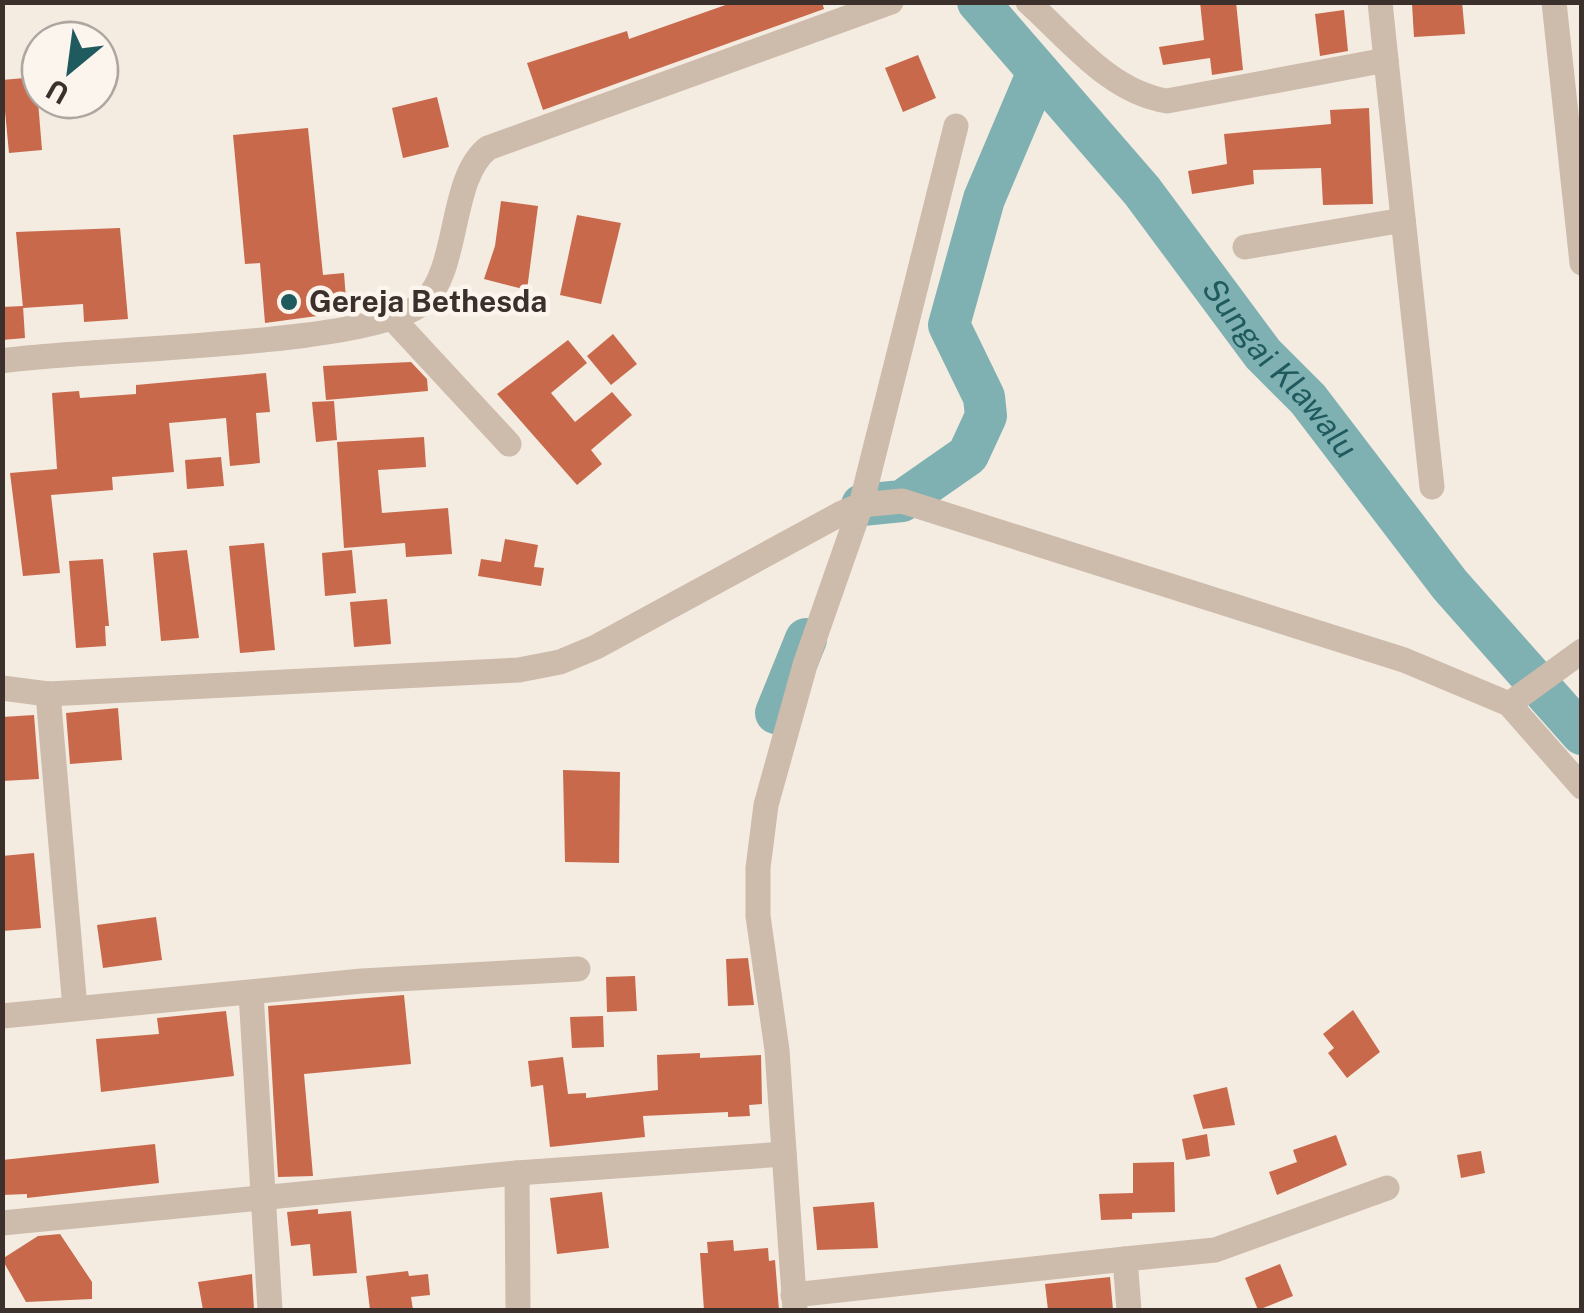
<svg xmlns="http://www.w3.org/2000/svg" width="1584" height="1313" viewBox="0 0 1584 1313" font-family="'Public Sans',sans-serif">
	<rect width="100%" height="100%" fill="#f4ebe1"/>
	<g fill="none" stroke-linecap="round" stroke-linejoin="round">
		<g stroke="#7fb0b2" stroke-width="42">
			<path id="s1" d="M978 2 1142 191 1263 354 1308 399 1450 585 1582 734"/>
			<polyline points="862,505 902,501 968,455 986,416 984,397 949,325 984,199 1037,74"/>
			<polyline points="776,713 806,639"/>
		</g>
	</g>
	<g fill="#c8694b">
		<polygon points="734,2 822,2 824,9 543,110 527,63 627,31 629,39"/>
		<polygon points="1200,2 1236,2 1243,70 1212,75 1210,58 1163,65 1159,47 1204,40"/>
		<polygon points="1431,2 1462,2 1465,34 1414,37 1412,4"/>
		<polygon points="1344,10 1348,51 1320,56 1315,14"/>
		<polygon points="918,55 936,98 903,112 885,68"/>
		<polygon points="36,77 42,150 9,153 2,80"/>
		<polygon points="437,97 449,147 403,158 392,108"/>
		<polygon points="1369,108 1373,204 1323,205 1321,168 1253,170 1254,184 1192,194 1188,171 1227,164 1224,134 1331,124 1330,110"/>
		<polygon points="308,128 323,275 344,273 347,312 265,323 260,263 245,264 233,135"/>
		<polygon points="501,201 538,206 527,290 484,279 495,246"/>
		<polygon points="577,215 621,223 601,304 560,295"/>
		<polygon points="120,228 128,319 84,322 83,304 23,308 16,232"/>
		<polygon points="23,306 25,338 2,340 2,307"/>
		<polygon points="613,334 637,364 611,385 587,356"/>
		<polygon points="568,340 587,363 551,393 575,422 612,392 632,415 591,450 602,464 577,485 497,394"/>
		<polygon points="411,362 427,379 428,391 326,400 323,366"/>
		<polygon points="266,373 270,412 256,413 260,463 230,466 226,418 169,423 174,472 112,477 113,490 51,495 60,573 23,576 10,473 57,469 52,393 79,391 80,398 136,394 136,385"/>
		<polygon points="334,401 337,440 316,442 312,402"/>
		<polygon points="424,437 426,467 378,470 382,513 448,508 452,554 406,557 405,543 344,548 337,442"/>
		<polygon points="221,457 224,486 187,489 185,460"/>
		<polygon points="505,539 538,545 534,567 544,568 541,586 478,576 481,559 501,562"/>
		<polygon points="264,543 275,650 240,653 229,546"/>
		<polygon points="187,550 199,638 161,641 153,553"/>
		<polygon points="352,550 356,593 325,596 322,553"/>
		<polygon points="103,559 109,626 105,626 106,646 76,648 69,561"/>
		<polygon points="387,599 391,644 354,647 350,602"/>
		<polygon points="118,708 122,760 70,764 66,713"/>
		<polygon points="34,715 39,779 2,781 2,717"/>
		<polygon points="563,770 620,772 619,863 565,862"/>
		<polygon points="34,853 41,928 2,931 2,856"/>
		<polygon points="156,917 162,960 103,968 97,925"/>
		<polygon points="748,958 754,1005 728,1006 726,959"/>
		<polygon points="635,976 637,1011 607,1012 606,977"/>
		<polygon points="404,995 411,1064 304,1074 313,1176 278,1177 268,1006"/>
		<polygon points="1353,1010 1380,1052 1347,1078 1328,1053 1334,1048 1323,1034"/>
		<polygon points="226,1011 234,1076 101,1092 96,1039 159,1034 157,1018"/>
		<polygon points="603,1016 604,1047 572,1048 570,1017"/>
		<polygon points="700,1053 700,1058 761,1055 762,1104 749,1105 750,1116 728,1117 728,1112 643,1116 645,1137 550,1147 543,1085 531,1087 528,1061 563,1057 568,1094 586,1093 586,1098 658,1090 657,1055"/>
		<polygon points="1227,1087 1235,1125 1203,1129 1193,1095"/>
		<polygon points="1207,1134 1210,1156 1186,1160 1182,1139"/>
		<polygon points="1336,1135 1347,1165 1277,1195 1269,1172 1297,1162 1293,1150"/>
		<polygon points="155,1144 159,1183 27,1198 27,1194 2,1195 2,1160"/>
		<polygon points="1481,1151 1485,1173 1461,1178 1457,1155"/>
		<polygon points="1174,1162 1175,1212 1132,1213 1132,1219 1101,1220 1099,1194 1133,1193 1133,1163"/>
		<polygon points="602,1192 609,1248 557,1254 550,1198"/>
		<polygon points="874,1202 878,1248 817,1250 813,1207"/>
		<polygon points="318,1209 318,1214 351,1211 357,1273 313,1276 310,1244 291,1246 287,1212"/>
		<polygon points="60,1234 92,1282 92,1299 26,1302 2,1259 38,1236"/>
		<polygon points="733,1240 734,1251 768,1248 769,1261 775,1260 779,1310 704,1310 700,1253 708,1253 707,1242"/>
		<polygon points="1280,1264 1293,1296 1258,1310 1245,1278"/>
		<polygon points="408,1271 409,1276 428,1274 430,1295 411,1297 413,1310 370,1310 366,1276"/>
		<polygon points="252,1274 254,1310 203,1310 198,1282"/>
		<polygon points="1110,1277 1113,1310 1048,1310 1045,1284"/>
	</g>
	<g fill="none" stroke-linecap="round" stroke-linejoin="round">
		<g stroke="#cdbbac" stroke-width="25">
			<path d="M1028 2C1070 40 1110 92 1167 101L1386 60 1380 2"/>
			<polyline points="1554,2 1582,263"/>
			<polyline points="1386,60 1432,487"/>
			<polyline points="1245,247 1403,220"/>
			<polyline points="395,321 509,444"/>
			<path d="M2 361C85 348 376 347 424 302 460 268 449 178 488 148L891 2"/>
			<polyline points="2,688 48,694 519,670 560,662 596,647 842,513 861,505 902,501 1404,660 1509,704 1582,787"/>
			<polyline points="48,694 75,1008"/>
			<polyline points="1509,704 1582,651"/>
			<polyline points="251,993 270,1310"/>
			<polyline points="2,1016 362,981 578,969"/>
			<polyline points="517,1173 518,1310"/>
			<polyline points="2,1223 517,1173 784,1154"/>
			<polyline points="793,1295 1125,1259"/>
			<polyline points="795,1310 777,1050 758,916 758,868 766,805 805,665 861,505 956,126"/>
			<polyline points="1129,1310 1125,1259 1215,1250 1387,1188"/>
		</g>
	</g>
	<circle fill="#1f5a5e" stroke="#fbf5ee" stroke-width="4" cx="289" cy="302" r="10"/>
	<g text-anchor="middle" stroke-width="9" stroke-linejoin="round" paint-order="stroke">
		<g font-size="30" font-weight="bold" fill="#3b302b" stroke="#fbf5ee" text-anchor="start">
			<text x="309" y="312">Gereja Bethesda</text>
		</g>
		<g font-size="32" font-style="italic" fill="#1f5a5e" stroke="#fbf5ee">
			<text dy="11" stroke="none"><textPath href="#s1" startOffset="475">Sungai Klawalu</textPath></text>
		</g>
	</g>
	<rect width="1584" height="1313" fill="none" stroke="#3b302b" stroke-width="10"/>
	<g transform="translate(70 70) rotate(209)"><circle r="48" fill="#fbf5ee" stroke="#aea6a0" stroke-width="2.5"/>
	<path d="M0-8L18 38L0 25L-18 38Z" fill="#1f5a5e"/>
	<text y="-15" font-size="28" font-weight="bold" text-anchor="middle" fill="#3b302b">U</text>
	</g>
</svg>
